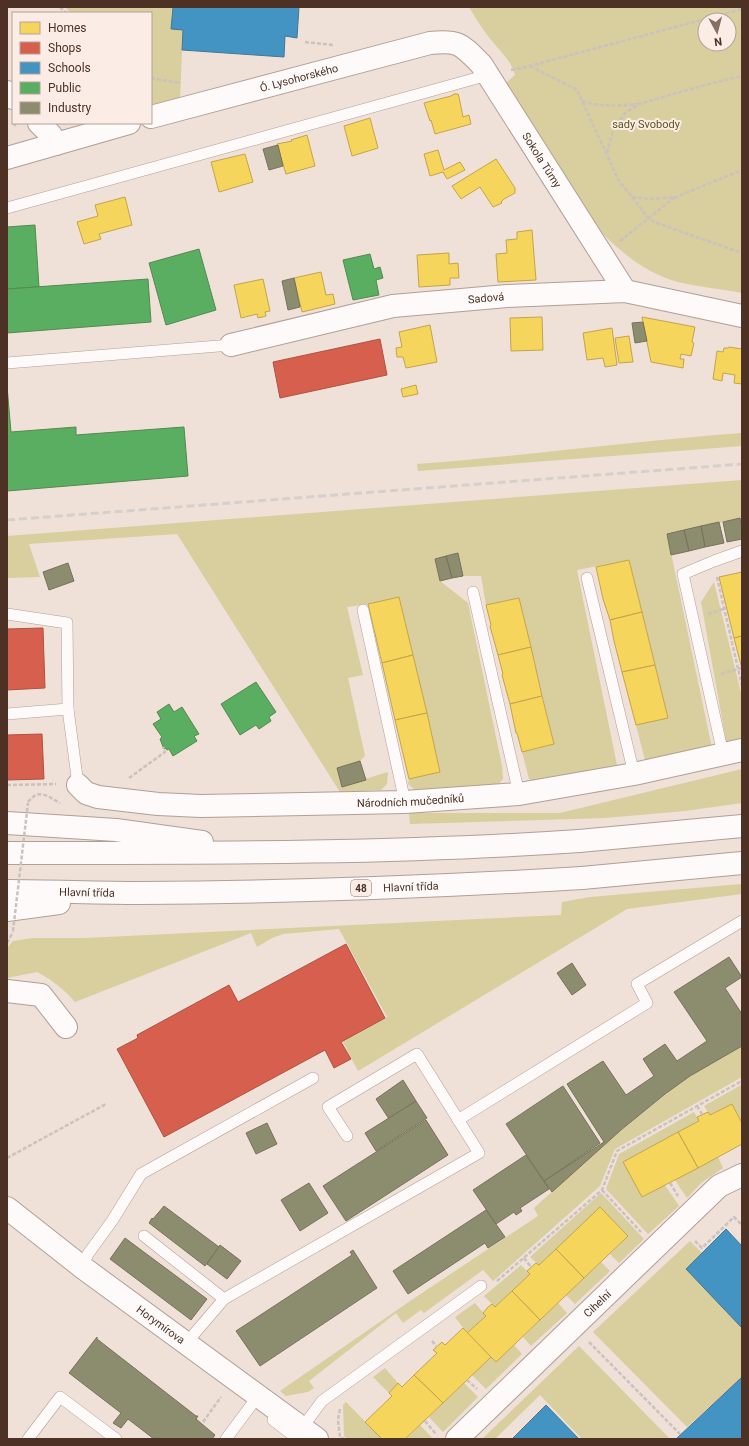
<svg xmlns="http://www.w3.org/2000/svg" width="749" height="1446" viewBox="0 0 749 1446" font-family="Roboto,sans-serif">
	<rect width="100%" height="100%" fill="#efe0d8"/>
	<g fill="#d8ce9e" fill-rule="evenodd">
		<polygon points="65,7 172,7 171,29 183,30 180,98 151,106 151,13 71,13"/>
		<path d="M469 7H742V293C721 289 699 287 678 282 645 273 617 250 595 225L506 83 515 75C512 61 497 48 488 36 481 27 475 17 469 7ZM705 20H729V44H705Z"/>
		<path d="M742 433V446L418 471 417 464C525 456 633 441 742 433Z"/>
		<polygon points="742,480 742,518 667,534 712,748 646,764 636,725 668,717 629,560 577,570 618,770 547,785 529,779 522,752 554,744 519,598 486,605 481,576 463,576 457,553 435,559 440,581 468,603 502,766 503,779 498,785 415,790 408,784 409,779 440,771 399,597 368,604 347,607 363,675 348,678 365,756 360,761 337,768 342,786 388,772 387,784 381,790 340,792 177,534 29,544 40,577 7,578 7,536"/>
		<polygon points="714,582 742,697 742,742 727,746 701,602"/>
		<polygon points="742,769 742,803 685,811 605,818 410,824 409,813 560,813"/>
		<path d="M742 884V894L627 909 358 1071 342 1040 387 1017 339 929 283 934 272 938 257 947 251 933 75 1002C64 989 52 980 37 972L7 978V948L13 941 33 938H85L561 915 562 902 590 897Z"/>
		<polygon points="742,1046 742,1077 615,1149 600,1186 493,1281 483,1270 424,1313 421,1310 403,1323 396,1313 309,1381 314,1388 308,1392 286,1396 280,1391 413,1299 538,1216 534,1208 598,1150 665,1094 690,1076"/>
		<polygon points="741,1085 742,1123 732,1104 710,1115 704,1106"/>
		<polygon points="694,1112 699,1121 623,1162 642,1197 665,1185 679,1206 648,1234 606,1189 619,1154"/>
		<polygon points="718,1157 723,1168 701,1183 687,1198 675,1180"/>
		<polygon points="601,1193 644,1239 619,1263 610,1254 628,1236 556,1249 539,1265 530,1257"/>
		<polygon points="690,1241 702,1253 687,1268 742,1325 742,1377 687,1427 593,1332"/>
		<polygon points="601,1262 610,1271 575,1304 566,1295"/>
		<polygon points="521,1265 530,1274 495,1307 484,1296"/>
		<polygon points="475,1303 486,1316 467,1333 455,1317"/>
		<polygon points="558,1303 567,1313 531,1346 523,1337"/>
		<polygon points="514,1345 522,1354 486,1389 472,1375 491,1357 496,1362"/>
		<polygon points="579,1346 670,1439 582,1439 540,1395 495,1439 482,1439"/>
		<polygon points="385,1368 398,1383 389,1393 373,1377"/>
		<polygon points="464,1383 478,1397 443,1432 429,1417"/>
		<polygon points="346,1402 382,1439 348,1439 344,1436 343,1405"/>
		<polygon points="420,1425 433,1439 405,1439 406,1439"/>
	</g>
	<g fill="#f6d55c" stroke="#c3a44b">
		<polygon points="454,94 458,94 459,97 463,117 469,115 471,124 435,134 431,120 430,121 424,103 451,96"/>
		<polygon points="370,118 378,148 352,156 344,126"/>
		<polygon points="307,135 315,166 286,174 277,144 292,141 291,140"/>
		<polygon points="438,150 444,170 460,162 465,170 447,179 443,172 430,176 424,154"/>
		<polygon points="245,154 253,182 219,192 211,162"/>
		<polygon points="496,159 515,188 515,193 504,199 501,202 502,203 493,207 480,187 461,199 452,186"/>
		<polygon points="125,197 132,225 99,234 101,239 84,244 77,222 98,216 95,205"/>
		<polygon points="532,230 536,280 498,282 496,254 507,253 506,240 517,239 517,232"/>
		<polygon points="449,253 449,264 458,263 459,278 450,278 450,285 419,287 417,255"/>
		<polygon points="321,272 326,295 333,294 335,304 302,312 294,278"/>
		<polygon points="263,279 270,311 265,312 266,316 258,318 257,314 241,318 234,285"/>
		<polygon points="542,317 543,350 511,351 510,318"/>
		<polygon points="642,317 695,327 692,342 694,343 691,356 681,354 680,359 684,359 683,368 651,362"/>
		<polygon points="430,325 437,362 406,368 403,357 397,357 396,348 402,347 399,332"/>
		<polygon points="612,328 617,365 605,367 603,358 587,360 583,333"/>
		<polygon points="629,336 633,362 619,363 615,338"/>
		<polygon points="729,347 742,349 742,384 734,383 735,375 723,373 722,381 713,379 717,351 723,352 724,348 728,348"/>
		<polygon points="416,385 418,394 403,397 401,389"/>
		<polygon points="629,560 642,612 610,620 603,599 596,567"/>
		<polygon points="742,572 742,636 734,638 719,577"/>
		<polygon points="399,597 413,655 382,663 368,604"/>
		<polygon points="519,598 531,647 498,655 490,626 491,625 486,605"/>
		<polygon points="642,612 655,665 622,672 614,641 610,620"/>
		<polygon points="742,636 742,669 734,638"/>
		<polygon points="531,647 542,696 510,704 502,675 503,674 498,655"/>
		<polygon points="413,655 427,713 395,720 382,663"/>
		<polygon points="655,665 668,718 636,725 622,672"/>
		<polygon points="542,696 554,744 522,752 517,733 516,733 510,704"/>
		<polygon points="427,713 440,772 409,779 395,720"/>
		<polygon points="732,1104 742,1123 742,1144 698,1168 678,1132 699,1121 697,1117 708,1112 710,1115"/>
		<polygon points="678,1132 698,1168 642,1197 623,1162"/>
		<polygon points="600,1207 628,1236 584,1278 556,1249"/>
		<polygon points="556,1249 584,1278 540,1320 512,1291 530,1274 527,1271 536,1263 539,1265"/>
		<polygon points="512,1291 540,1320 496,1362 467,1333 486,1316 483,1313 487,1308 492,1304 495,1307"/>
		<polygon points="463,1328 491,1357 443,1403 414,1375 437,1353 433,1350 442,1342 445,1345"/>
		<polygon points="414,1375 443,1403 405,1439 382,1439 365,1422 392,1396 389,1393 398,1383 402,1387"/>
	</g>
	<g fill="#d6604d" stroke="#ad5241">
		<polygon points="380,339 387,375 280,398 273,362"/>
		<polygon points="43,628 45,688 7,690 7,629"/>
		<polygon points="42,734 44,779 7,780 7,735"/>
		<polygon points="346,944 385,1018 341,1042 351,1059 334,1068 325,1050 164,1137 117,1049 138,1038 137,1035 229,985 238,1002"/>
	</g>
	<g fill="#4393c3" stroke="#467693">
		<polygon points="173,7 299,7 297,38 285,36 284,57 182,50 183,30 171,29"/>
		<polygon points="726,1229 742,1246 742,1328 686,1269"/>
		<polygon points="742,1377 742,1439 676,1439"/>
		<polygon points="546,1405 579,1439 512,1439"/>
	</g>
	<g fill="#5aae61" stroke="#56884f">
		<polygon points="35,225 39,287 7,289 7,227"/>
		<polygon points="199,249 216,310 166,325 149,263"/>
		<polygon points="370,254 374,269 380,267 383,278 376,280 379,295 353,300 343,260"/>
		<polygon points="148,279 151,322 7,333 7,289"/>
		<polygon points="7,386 11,432 76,427 76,435 184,427 188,476 7,491"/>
		<polygon points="256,682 276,712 269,717 271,721 259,729 256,725 240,735 221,704"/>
		<polygon points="169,704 174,712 182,707 199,734 194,736 197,741 173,756 169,749 167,750 166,748 164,749 160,739 162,737 153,724 161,719 157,712"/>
	</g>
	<g fill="#8c8c6e" stroke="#797158">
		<polygon points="278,145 283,166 269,170 263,149"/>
		<polygon points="294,278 300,307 288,310 282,281"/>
		<polygon points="643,322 647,341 635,343 632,323"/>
		<polygon points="740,518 742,526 742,539 727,542 723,522"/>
		<polygon points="719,522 724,543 705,547 701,526"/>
		<polygon points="701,526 705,547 689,551 684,530"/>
		<polygon points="684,530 689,551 671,555 667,534"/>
		<polygon points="458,553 463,576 452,578 446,556"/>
		<polygon points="446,556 452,578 440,581 435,559"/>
		<polygon points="68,563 74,581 49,590 43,572"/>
		<polygon points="360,761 366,780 342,787 337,768"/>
		<polygon points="729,957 742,977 725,988 742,1014 742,1046 690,1076 665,1094 621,1130 552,1192 544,1181 604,1142 567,1084 603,1061 626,1095 654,1076 643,1059 665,1044 677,1061 707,1041 674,992"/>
		<polygon points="572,963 586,985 572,995 557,973"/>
		<polygon points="403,1080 416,1101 389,1119 376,1099"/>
		<polygon points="563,1086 600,1143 544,1181 506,1124"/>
		<polygon points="416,1101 427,1118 376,1151 365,1133"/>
		<polygon points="426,1120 448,1155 346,1221 323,1186"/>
		<polygon points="267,1123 277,1144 256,1154 246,1133"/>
		<polygon points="526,1155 549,1189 520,1208 522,1211 516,1215 514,1212 496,1224 473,1190"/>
		<polygon points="309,1183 328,1213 300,1231 281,1200"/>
		<polygon points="164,1206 219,1247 205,1266 149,1223 152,1218 153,1219"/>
		<polygon points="486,1210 505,1237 488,1248 485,1243 408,1294 393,1271"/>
		<polygon points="125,1238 207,1299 191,1320 110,1259"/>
		<polygon points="220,1245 241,1261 227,1279 207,1264"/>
		<polygon points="353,1250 377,1288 260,1366 236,1331 352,1255 350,1252"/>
		<polygon points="97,1337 97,1339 196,1416 198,1416 196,1419 215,1435 212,1439 182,1439 181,1438 180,1439 154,1439 128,1419 121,1428 113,1423 121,1413 69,1373"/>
	</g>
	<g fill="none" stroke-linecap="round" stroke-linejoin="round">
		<g stroke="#b19f96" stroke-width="12">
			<g id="lane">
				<polyline points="7,208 488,75"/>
				<polyline points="7,363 231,345"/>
				<polyline points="587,578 634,774"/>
				<polyline points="473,592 519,794"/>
				<polyline points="363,610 405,802"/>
				<polyline points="7,614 67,623 68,709 78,785"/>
				<polyline points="7,714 68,709"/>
				<polyline points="723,754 683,574 714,561 742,551"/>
				<polyline points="458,1120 647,1003 637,984 742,921"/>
				<polyline points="144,1236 224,1299"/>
				<polyline points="82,1267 88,1254 112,1221 141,1174 313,1078"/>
				<polyline points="188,1344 194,1334 224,1299 479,1153 417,1054 328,1107 347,1136"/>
				<polyline points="273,1420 298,1439"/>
				<polyline points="302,1428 322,1401 481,1286"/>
				<polyline points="28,1439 60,1397 116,1439"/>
				<polyline points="226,1439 258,1396"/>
			</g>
		</g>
		<g stroke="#b19f96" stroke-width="24">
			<g id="street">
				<polyline points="7,92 13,98"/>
				<path id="s1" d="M151 117 430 43C459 40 461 44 481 64L625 291"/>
				<polyline points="39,123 51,135 56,144"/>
				<polyline points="7,158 129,123"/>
				<path id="s2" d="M231 345 393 306 507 296 625 291 742 316"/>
				<path id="s3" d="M78 785 86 793 98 797 158 804 201 806 405 802 519 794 634 774 742 750"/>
				<polyline points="7,991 41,995 66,1027"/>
				<path id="s4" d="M7 1208 82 1267 317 1439"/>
				<path id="s5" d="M457 1439 719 1186 742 1175"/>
			</g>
		</g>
		<g stroke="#b19f96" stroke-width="24">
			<g id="primary">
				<polyline points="579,841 742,826"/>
				<polyline points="582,878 742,863"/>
			</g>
		</g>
		<g stroke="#b19f96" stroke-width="24">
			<g id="highway">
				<polyline points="7,823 116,830 202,842"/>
				<path d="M7 853C198 853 389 854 579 841"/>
				<path id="s6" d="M7 891C51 891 96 893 140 893 288 892 435 887 582 878"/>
				<polyline points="7,910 59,903"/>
			</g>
		</g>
		<g stroke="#c9c2be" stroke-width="2.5" stroke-dasharray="4 2" stroke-linecap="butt">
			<polyline points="60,7 66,13"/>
			<polyline points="305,42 333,45"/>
			<polyline points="530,66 577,90 619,181 632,197 651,199 676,197 742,170"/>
			<polyline points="511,70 530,66 742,9"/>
			<polyline points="151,78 181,83"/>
			<path d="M582 101C601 107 617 106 637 104"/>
			<polyline points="13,123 17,127"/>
			<polyline points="607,153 613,131 625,113 639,104 705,85 742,76"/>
			<polyline points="632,197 648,218 654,222 742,253"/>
			<polyline points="620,241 675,197"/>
			<polyline points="717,577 742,686"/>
			<polyline points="708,614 726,608"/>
			<polyline points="721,674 742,668"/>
			<polyline points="129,778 165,752 163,747"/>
			<polyline points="7,785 56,784"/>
			<path d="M28 802C39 788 47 796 60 803"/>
			<polyline points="7,943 13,932"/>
			<polyline points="697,1106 702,1114"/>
			<polyline points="7,1158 106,1104"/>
			<polyline points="670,1183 678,1196"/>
			<polyline points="602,1190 641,1232"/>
			<polyline points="695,1241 702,1248 734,1217 742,1225"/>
			<polyline points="524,1258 531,1267"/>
			<polyline points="497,1281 602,1190 617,1151 740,1082 742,1083"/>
			<polyline points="432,1341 437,1347"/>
			<polyline points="589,1342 680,1434"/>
			<polyline points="467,1380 477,1389"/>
			<polyline points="340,1409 338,1420 340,1437 344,1439"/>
			<polyline points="425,1421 436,1434"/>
			<polyline points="203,1422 221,1397"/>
		</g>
		<use href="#lane" stroke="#fdfaf9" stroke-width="11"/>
		<use href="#street" stroke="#fdfaf9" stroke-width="22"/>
		<use href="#primary" stroke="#fdfaf9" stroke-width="22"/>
		<use href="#highway" stroke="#fdfaf9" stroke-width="22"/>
		<polyline stroke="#d6d0cd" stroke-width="3" stroke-dasharray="8 4" stroke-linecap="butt" points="7,520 742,464"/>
		<polyline stroke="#c9c2be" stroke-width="2.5" stroke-dasharray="4 2" stroke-linecap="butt" points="13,931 28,803"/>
	</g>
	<g text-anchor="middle" stroke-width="4" stroke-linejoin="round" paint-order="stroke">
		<rect fill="#fbece6" stroke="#80695e" stroke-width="1" x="351" y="880" width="20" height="16" rx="3"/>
		<g font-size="10" font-weight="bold" fill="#4c3124">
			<text x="361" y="892">48</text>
		</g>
		<g font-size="11" fill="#4c3124" stroke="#fbece6">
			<text dy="4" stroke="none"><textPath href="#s1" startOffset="153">Ó. Lysohorského</textPath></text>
			<text dy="4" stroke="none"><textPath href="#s1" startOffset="461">Sokola Tůmy</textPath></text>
			<text dy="4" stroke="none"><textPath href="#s2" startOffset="260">Sadová</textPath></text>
			<text dy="4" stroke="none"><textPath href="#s3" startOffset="337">Národních mučedníků</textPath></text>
			<text dy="4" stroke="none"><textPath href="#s6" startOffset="404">Hlavní třída</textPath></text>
			<text dy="4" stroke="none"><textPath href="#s6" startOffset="80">Hlavní třída</textPath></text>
			<text dy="4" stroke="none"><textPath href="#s5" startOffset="195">Cihelní</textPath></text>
			<text dy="4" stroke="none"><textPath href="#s4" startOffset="193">Horymírova</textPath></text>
		</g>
		<g font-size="11" fill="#5a561d" stroke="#fbece6">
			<text x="646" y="128">sady Svobody</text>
		</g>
	</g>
	<rect width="749" height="1446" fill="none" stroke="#4c3124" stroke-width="16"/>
	<rect x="12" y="12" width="140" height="112" fill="#fbece6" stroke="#b5a198"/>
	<rect x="20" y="22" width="20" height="12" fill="#f6d55c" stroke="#b5a198"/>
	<text x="48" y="32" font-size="12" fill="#4c3124">Homes</text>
	<rect x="20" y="42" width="20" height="12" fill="#d6604d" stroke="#b5a198"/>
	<text x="48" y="52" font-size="12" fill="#4c3124">Shops</text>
	<rect x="20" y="62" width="20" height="12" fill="#4393c3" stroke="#b5a198"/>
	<text x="48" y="72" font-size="12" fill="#4c3124">Schools</text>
	<rect x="20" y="82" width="20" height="12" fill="#5aae61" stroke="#b5a198"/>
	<text x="48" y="92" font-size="12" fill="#4c3124">Public</text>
	<rect x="20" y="102" width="20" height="12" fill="#8c8c6e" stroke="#b5a198"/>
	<text x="48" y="112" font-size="12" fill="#4c3124">Industry</text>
	<g transform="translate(717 32) rotate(173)"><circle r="19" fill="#fbece6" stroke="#b5a198"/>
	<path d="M0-3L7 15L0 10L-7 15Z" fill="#856e63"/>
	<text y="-6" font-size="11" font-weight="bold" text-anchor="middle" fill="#4c3124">N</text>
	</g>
</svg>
